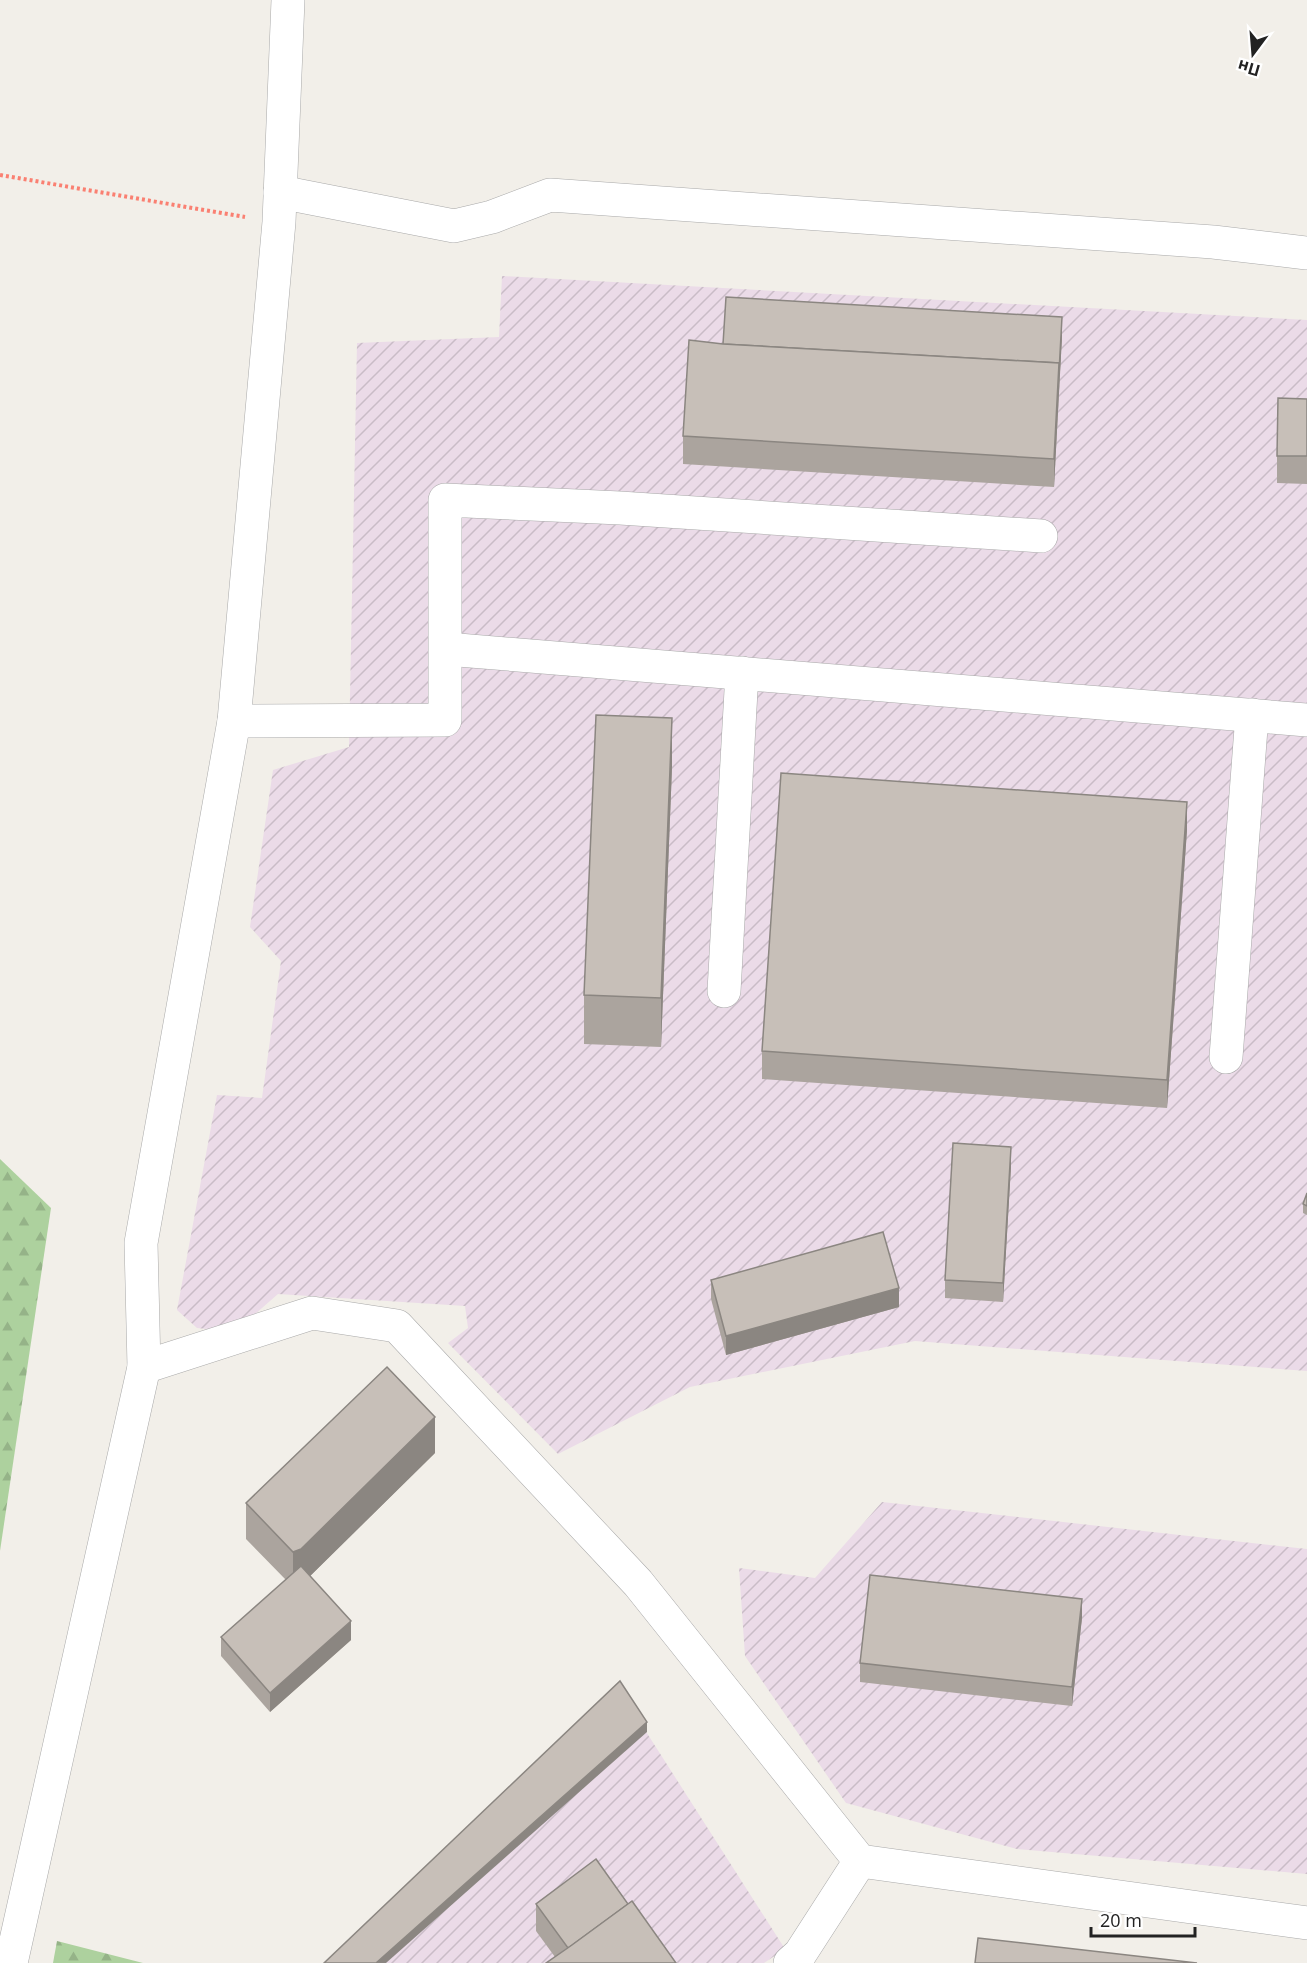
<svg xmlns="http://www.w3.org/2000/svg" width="1307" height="1963" viewBox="0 0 1307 1963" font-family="'Open Sans',sans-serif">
	<defs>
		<pattern id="industrial-furrows" width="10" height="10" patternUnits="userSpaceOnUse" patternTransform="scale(1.5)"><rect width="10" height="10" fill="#ebdbe8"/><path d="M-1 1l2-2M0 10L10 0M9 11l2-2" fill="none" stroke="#c9bcc7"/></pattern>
		<pattern id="forest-firs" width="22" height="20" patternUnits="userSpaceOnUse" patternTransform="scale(1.5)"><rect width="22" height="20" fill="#add19e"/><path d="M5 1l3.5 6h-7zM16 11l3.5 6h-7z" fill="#95b388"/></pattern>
	</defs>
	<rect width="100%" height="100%" fill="#f2efe9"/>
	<g fill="url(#industrial-furrows)">
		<polygon points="502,276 1307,320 1307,1371 915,1341 690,1387 558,1454 448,1343 468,1328 465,1306 278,1294 254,1315 217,1330 197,1328 177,1310 217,1095 262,1098 281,961 250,927 273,770 349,747 357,343 499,337"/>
		<polygon points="882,1502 1307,1549 1307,1874 1017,1849 846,1803 745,1656 739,1568 815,1578"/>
		<polygon points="620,1691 785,1949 764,1963 335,1963"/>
	</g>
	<g fill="url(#forest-firs)">
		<polygon points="0,1159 51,1208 0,1551"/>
		<polygon points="57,1941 143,1963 53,1963"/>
	</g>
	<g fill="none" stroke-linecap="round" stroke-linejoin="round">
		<g stroke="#a9a9a9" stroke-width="34">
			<g id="minor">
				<polyline points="280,192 454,226 492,217 550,195 1213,242 1307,253"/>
				<polyline points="446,649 1307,720"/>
				<polyline points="234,721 445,720 445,500 620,508 1041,536"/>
				<polyline points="724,991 742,673"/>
				<polyline points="1226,1057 1252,715"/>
				<polyline points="144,1367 312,1313 397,1326 638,1583 860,1861 1307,1923"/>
				<polyline points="11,1963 144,1367 141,1243 234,721 279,222 288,0"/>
				<polyline points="790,1963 800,1954 860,1861"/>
			</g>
		</g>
		<polyline stroke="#fa8072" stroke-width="4" stroke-dasharray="3 3" stroke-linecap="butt" points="0,175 245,217"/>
		<use href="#minor" stroke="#fff" stroke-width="33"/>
	</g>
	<g fill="#aba49e">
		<polygon points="1062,336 1054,487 683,464 683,436 723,344"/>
		<polygon points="1307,399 1307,484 1277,483 1277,456"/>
		<polygon points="672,767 661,1047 584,1044 584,995"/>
		<polygon points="1187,830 1167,1108 762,1079 762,1051"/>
		<polygon points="1011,1166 1003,1302 945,1298 945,1280"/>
		<polygon points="1307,1193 1307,1215 1303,1213 1303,1204"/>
		<polygon points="711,1280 899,1307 726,1355 711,1299"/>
		<polygon points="435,1453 310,1576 351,1640 270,1712 221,1656 221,1637 286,1580 246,1539 246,1503"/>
		<polygon points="1082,1618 1072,1706 860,1682 860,1663"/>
		<polygon points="536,1904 628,1904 676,1963 555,1957 536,1931"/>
	</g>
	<g fill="#8b8681">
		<polygon points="1062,317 1062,336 1054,487 1054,459"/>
		<polygon points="672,718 672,767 661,1047 661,998"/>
		<polygon points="1187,802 1187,830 1167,1108 1167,1080"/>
		<polygon points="1011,1147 1011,1166 1003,1302 1003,1283"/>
		<polygon points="899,1288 899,1307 726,1355 726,1336"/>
		<polygon points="435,1417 435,1453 301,1585 293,1588 293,1552"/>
		<polygon points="1082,1599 1082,1618 1072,1706 1072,1687"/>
		<polygon points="351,1621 351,1640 270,1712 270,1693"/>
		<polygon points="647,1722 647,1732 386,1963 376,1963"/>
	</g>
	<g fill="#c7bfb8" stroke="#8b8681" stroke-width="1.5">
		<polygon points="726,297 1062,317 1059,372 1059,363 723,344"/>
		<polygon points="689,340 723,344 1059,363 1054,459 683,436"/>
		<polygon points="1278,398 1307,399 1307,456 1277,456"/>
		<polygon points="596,715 672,718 661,998 584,995"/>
		<polygon points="781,773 1187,802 1167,1080 762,1051"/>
		<polygon points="953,1143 1011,1147 1003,1283 945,1280"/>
		<polygon points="1307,1193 1307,1206 1303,1204"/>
		<polygon points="883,1232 899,1288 726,1336 711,1280"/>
		<polygon points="387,1367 435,1417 301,1549 293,1552 246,1503"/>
		<polygon points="301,1566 351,1621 270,1693 221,1637"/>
		<polygon points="870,1575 1082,1599 1072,1687 860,1663"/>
		<polygon points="620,1681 647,1722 376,1963 324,1963"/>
		<polygon points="596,1859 628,1904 568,1948 536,1904"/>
		<polygon points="632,1901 676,1963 546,1963 572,1945"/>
		<polygon points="978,1938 1197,1963 975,1963"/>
	</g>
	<g transform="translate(1253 54) rotate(196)" stroke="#ffffff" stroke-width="4.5" paint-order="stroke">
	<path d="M0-4.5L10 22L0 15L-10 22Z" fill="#222222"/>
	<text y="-9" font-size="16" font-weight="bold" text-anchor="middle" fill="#222222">Пн</text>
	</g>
	<path d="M1091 1927v9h104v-9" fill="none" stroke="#222222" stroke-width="3"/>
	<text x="1100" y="1927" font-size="18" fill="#222222" stroke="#ffffff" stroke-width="4.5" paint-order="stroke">20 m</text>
</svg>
